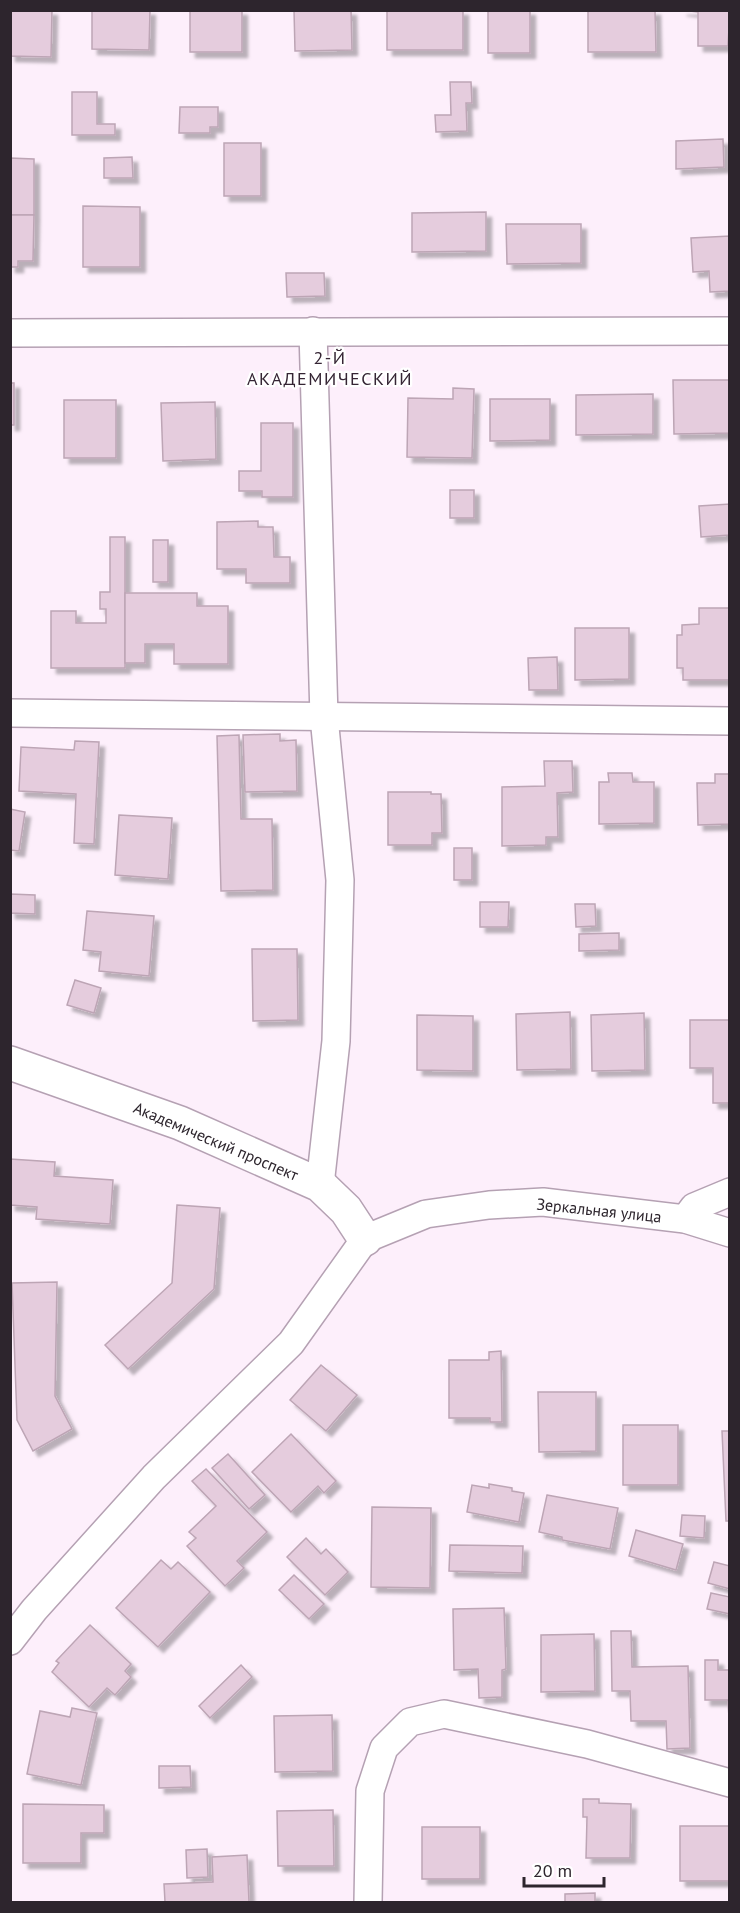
<svg xmlns="http://www.w3.org/2000/svg" width="740" height="1913" viewBox="0 0 740 1913" font-family="'PT Sans',sans-serif">
	<defs>
		<filter id="shadow"><feDropShadow dx="5.5" dy="5.5" stdDeviation="1.5" flood-color="#0004"/></filter>
	</defs>
	<rect width="100%" height="100%" fill="#fdeffb"/>
	<g fill="#e5ccdd" stroke="#bda5b5" stroke-width="1.5" filter="url(#shadow)">
		<polygon points="10,10 52,10 51,57 10,56"/>
		<polygon points="92,10 150,10 149,50 92,49"/>
		<rect x="190" y="10" width="52" height="42"/>
		<polygon points="294,10 351,10 352,50 295,51"/>
		<rect x="387" y="10" width="76" height="40"/>
		<rect x="488" y="10" width="42" height="43"/>
		<polygon points="588,10 655,10 656,52 588,52"/>
		<polygon points="681,10 730,10 728,46 698,46 698,12"/>
		<polygon points="450,82 471,82 472,103 466,103 467,131 436,132 435,115 451,115"/>
		<polygon points="72,92 97,92 97,124 115,124 115,135 72,135"/>
		<polygon points="180,107 218,107 218,127 210,127 210,133 179,133"/>
		<polygon points="723,139 724,167 676,169 676,141"/>
		<rect x="224" y="143" width="37" height="53"/>
		<polygon points="132,157 133,178 104,178 104,158"/>
		<polygon points="10,158 34,159 34,215 10,215"/>
		<polygon points="83,206 140,207 140,267 83,267"/>
		<polygon points="486,212 486,251 412,252 412,213"/>
		<polygon points="10,215 34,215 33,261 18,261 18,267 10,267"/>
		<polygon points="506,224 581,224 581,263 507,264"/>
		<polygon points="730,236 730,291 710,292 709,271 693,272 691,238"/>
		<polygon points="286,273 324,273 325,296 287,297"/>
		<polygon points="673,380 730,380 730,433 674,434"/>
		<rect x="10" y="383" width="4" height="42"/>
		<polygon points="453,388 474,389 472,458 407,457 408,398 453,399"/>
		<polygon points="653,394 653,434 576,435 576,395"/>
		<polygon points="490,399 550,399 550,440 490,441"/>
		<rect x="64" y="400" width="52" height="58"/>
		<polygon points="215,402 216,459 163,461 161,403"/>
		<polygon points="261,423 293,423 293,497 262,497 262,491 239,491 239,471 261,471"/>
		<rect x="450" y="490" width="24" height="28"/>
		<polygon points="730,504 730,535 701,537 699,506"/>
		<polygon points="258,521 258,527 273,527 274,557 290,557 290,583 246,583 246,569 217,569 217,522"/>
		<polygon points="110,537 125,537 125,668 51,668 51,611 76,611 76,623 106,623 106,609 100,609 100,592 110,592"/>
		<rect x="153" y="540" width="15" height="42"/>
		<polygon points="125,593 197,593 197,606 228,606 228,664 174,664 174,644 145,644 145,663 125,663"/>
		<polygon points="699,608 730,608 730,680 683,680 683,668 677,668 677,635 682,635 682,625 699,624"/>
		<polygon points="575,628 629,628 629,679 575,680"/>
		<polygon points="557,657 558,690 529,690 528,658"/>
		<polygon points="280,734 280,741 296,740 297,791 245,792 243,735"/>
		<polygon points="239,735 241,819 272,819 273,890 221,891 217,736"/>
		<polygon points="75,741 99,742 94,844 74,843 76,794 19,791 21,747 74,750"/>
		<polygon points="544,761 572,761 573,792 557,793 558,837 546,837 546,845 502,846 502,787 545,786"/>
		<polygon points="608,773 632,773 633,782 654,782 654,823 599,824 599,782 609,782"/>
		<polygon points="715,774 730,774 730,824 698,825 697,783 715,783"/>
		<polygon points="388,792 431,792 431,794 441,794 442,833 432,833 432,845 388,845"/>
		<polygon points="10,809 25,812 19,851 10,850"/>
		<polygon points="119,815 172,818 168,879 115,875"/>
		<rect x="454" y="848" width="18" height="32"/>
		<polygon points="10,894 35,895 35,914 10,913"/>
		<polygon points="480,902 509,902 508,927 480,927"/>
		<polygon points="575,904 595,904 596,926 576,927"/>
		<polygon points="87,911 154,916 149,976 99,971 101,952 83,950"/>
		<polygon points="619,933 619,950 579,951 579,934"/>
		<polygon points="252,949 297,949 298,1020 253,1021"/>
		<polygon points="75,980 101,988 94,1013 67,1005"/>
		<polygon points="570,1012 571,1069 517,1070 516,1014"/>
		<polygon points="644,1013 645,1070 592,1071 591,1015"/>
		<polygon points="417,1015 473,1016 473,1071 417,1070"/>
		<polygon points="690,1020 730,1020 730,1103 713,1103 713,1068 690,1068"/>
		<polygon points="10,1159 55,1162 54,1176 113,1180 110,1224 36,1219 37,1207 10,1205"/>
		<polygon points="177,1205 220,1208 214,1289 128,1369 105,1345 172,1283"/>
		<polygon points="57,1282 55,1396 72,1429 33,1451 17,1420 12,1283"/>
		<polygon points="501,1351 502,1422 490,1422 490,1418 449,1418 449,1360 489,1360 489,1352"/>
		<polygon points="321,1365 357,1395 326,1431 290,1400"/>
		<polygon points="538,1392 596,1392 596,1451 539,1452"/>
		<rect x="623" y="1425" width="55" height="60"/>
		<polygon points="722,1431 730,1431 730,1521 726,1521"/>
		<polygon points="291,1434 336,1481 324,1493 318,1486 291,1512 252,1472"/>
		<polygon points="228,1454 265,1495 249,1509 212,1468"/>
		<polygon points="206,1469 267,1532 237,1561 244,1568 225,1586 187,1546 196,1538 189,1532 216,1506 192,1481"/>
		<polygon points="489,1484 512,1488 512,1491 524,1493 519,1522 467,1512 472,1485 489,1488"/>
		<polygon points="547,1495 618,1508 610,1549 562,1540 562,1537 539,1532"/>
		<polygon points="372,1507 431,1508 430,1588 371,1587"/>
		<polygon points="682,1515 705,1516 704,1538 680,1536"/>
		<polygon points="636,1530 683,1544 676,1570 629,1556"/>
		<polygon points="306,1538 321,1554 326,1549 348,1572 325,1595 287,1557"/>
		<polygon points="450,1545 523,1546 522,1573 449,1571"/>
		<polygon points="161,1560 171,1569 178,1562 210,1592 158,1647 116,1608"/>
		<polygon points="714,1562 730,1566 730,1589 708,1583"/>
		<polygon points="294,1575 324,1604 309,1619 279,1590"/>
		<polygon points="711,1593 730,1597 730,1614 707,1609"/>
		<polygon points="504,1608 506,1669 502,1670 502,1697 479,1698 478,1669 454,1670 453,1609"/>
		<polygon points="90,1625 131,1664 125,1671 131,1677 115,1695 107,1688 89,1707 52,1672 59,1663 56,1661"/>
		<polygon points="611,1631 631,1631 632,1667 688,1666 690,1748 667,1749 666,1721 631,1721 630,1691 612,1691"/>
		<polygon points="594,1634 595,1691 541,1692 541,1635"/>
		<polygon points="705,1660 718,1660 718,1670 730,1670 730,1737 728,1700 705,1700"/>
		<polygon points="241,1665 252,1677 210,1718 199,1706"/>
		<polygon points="72,1708 97,1713 81,1785 27,1774 40,1711 70,1717"/>
		<polygon points="332,1715 333,1771 275,1772 274,1716"/>
		<polygon points="159,1766 190,1766 191,1787 159,1788"/>
		<polygon points="583,1799 599,1799 599,1803 631,1804 630,1858 586,1858 587,1817 583,1817"/>
		<polygon points="23,1804 104,1805 104,1833 81,1833 81,1863 23,1863"/>
		<polygon points="333,1810 334,1866 278,1866 277,1811"/>
		<rect x="680" y="1826" width="50" height="55"/>
		<rect x="422" y="1827" width="58" height="52"/>
		<polygon points="207,1849 208,1877 187,1878 186,1850"/>
		<polygon points="247,1855 249,1902 165,1902 164,1884 213,1882 212,1857"/>
		<polygon points="595,1893 595,1902 565,1902 565,1894"/>
	</g>
	<g fill="none" stroke-linecap="round" stroke-linejoin="round">
		<g stroke="#b5a1b3" stroke-width="30">
			<g id="minor">
				<polyline points="313,331 324,717 340,880 336,1041 320,1185"/>
				<polyline points="10,333 730,331"/>
				<polyline points="10,713 730,721"/>
				<polyline points="685,1219 694,1207 730,1192"/>
				<polyline points="10,1641 34,1610 154,1477 291,1343 365,1239 426,1214 489,1205 543,1202 685,1219 730,1233"/>
				<polyline points="368,1902 370,1791 384,1748 410,1722 444,1714 587,1744 730,1783"/>
			</g>
		</g>
		<g stroke="#b5a1b3" stroke-width="36">
			<polyline id="tertiary" points="10,1063 180,1123 320,1185 346,1210 365,1239"/>
		</g>
		<use href="#minor" stroke="#fff" stroke-width="27"/>
		<use href="#tertiary" stroke="#fff" stroke-width="33"/>
	</g>
	<g text-anchor="middle" stroke-width="4.5" stroke-linejoin="round" paint-order="stroke">
		<g font-size="16" fill="#2d252d" stroke="#fff">
			<text transform="translate(216 1141) rotate(23)" y="6">Академический проспект</text>
			<text transform="translate(599 1210) rotate(6)" y="6">Зеркальная улица</text>
		</g>
		<g font-size="18" letter-spacing="1.5" fill="#352534" stroke="#fff">
			<text x="330" y="364">2-Й<tspan x="330" dy="21">АКАДЕМИЧЕСКИЙ</tspan></text>
		</g>
	</g>
	<rect width="740" height="1913" fill="none" stroke="#2d252d" stroke-width="24"/>
	<path d="M524 1877v9h80v-9" fill="none" stroke="#2d252d" stroke-width="3"/>
	<text x="533" y="1877" font-size="18" fill="#2d252d" stroke="#ffffff" stroke-width="4.5" paint-order="stroke">20 m</text>
</svg>
